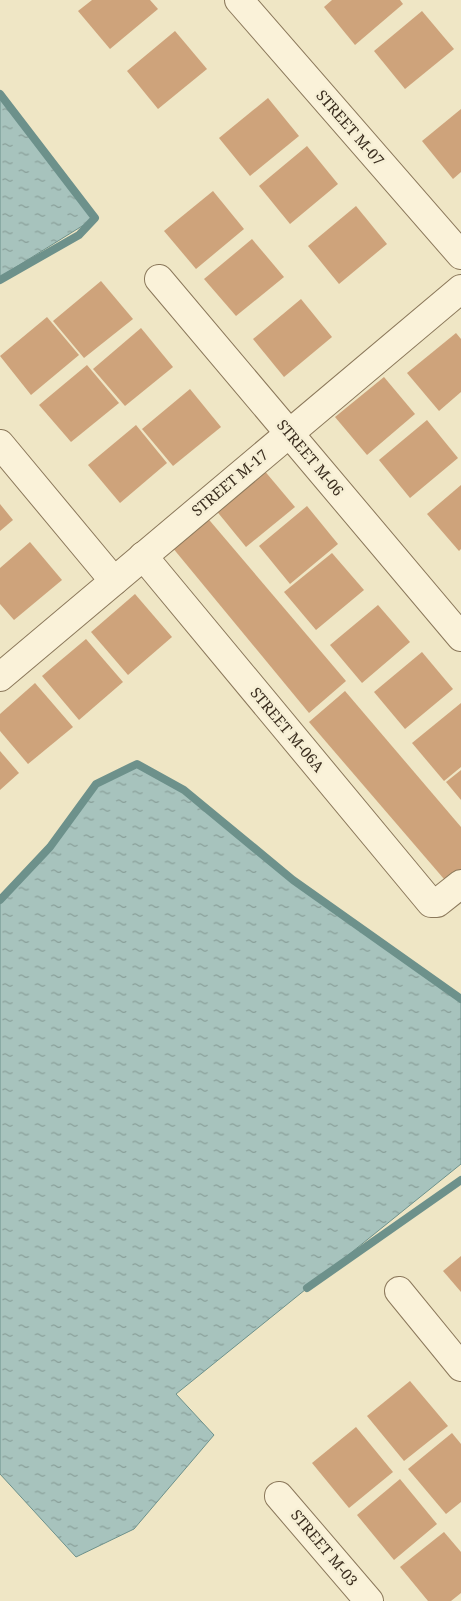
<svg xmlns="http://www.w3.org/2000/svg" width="461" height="1601" viewBox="0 0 461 1601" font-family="'Noto Serif',serif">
	<defs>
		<pattern id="water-ripples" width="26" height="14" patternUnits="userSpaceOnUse" patternTransform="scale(1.25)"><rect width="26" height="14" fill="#a7c3bd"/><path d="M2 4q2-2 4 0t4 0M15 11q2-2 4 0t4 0" fill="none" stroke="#899f99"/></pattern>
	</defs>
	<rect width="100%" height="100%" fill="#efe6c5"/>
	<g fill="url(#water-ripples)" stroke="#6d918b">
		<polygon points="0,94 95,218 0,277"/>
		<polygon points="137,764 184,790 293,880 461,999 461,1164 176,1394 214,1435 134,1529 76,1557 0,1474 0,900 51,846 96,784"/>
	</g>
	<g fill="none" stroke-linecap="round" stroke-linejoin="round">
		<g stroke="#6d918b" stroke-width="8">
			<polyline points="0,94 95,218 79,235 0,280"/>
			<polyline points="0,900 50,847 96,784 137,764 184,790 293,880 461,999"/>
			<polyline points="307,1288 461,1180"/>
		</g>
	</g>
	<g fill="#cea37b">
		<polygon points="92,0 150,0 158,9 110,49 78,11"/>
		<polygon points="332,0 400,0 403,4 355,45 324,7"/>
		<polygon points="422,11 454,49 405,89 374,51"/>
		<polygon points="175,31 207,69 158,109 127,71"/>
		<polygon points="268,98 299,136 250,176 219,138"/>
		<polygon points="461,109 461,172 453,179 422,141"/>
		<polygon points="307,146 338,184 290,224 259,186"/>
		<polygon points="213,191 244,229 196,269 164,231"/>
		<polygon points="356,206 387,244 339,284 308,246"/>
		<polygon points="252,239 284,277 236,316 204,279"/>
		<polygon points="101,281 133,319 84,358 53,321"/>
		<polygon points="301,299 332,337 284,377 253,339"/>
		<polygon points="47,317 79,355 31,395 0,356"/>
		<polygon points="141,328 173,367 125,406 93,369"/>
		<polygon points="456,333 461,339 461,392 439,411 407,373"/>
		<polygon points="87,365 119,403 71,442 39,405"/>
		<polygon points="384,377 415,414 367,455 335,417"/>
		<polygon points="190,389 221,427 173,466 142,429"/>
		<polygon points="427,420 458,458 410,498 379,460"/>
		<polygon points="136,425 167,463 120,503 88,465"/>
		<polygon points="263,469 295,507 246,547 215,509"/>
		<polygon points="461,485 461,549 459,551 427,514"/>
		<polygon points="0,504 13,520 0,531"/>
		<polygon points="307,506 338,544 290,584 259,546"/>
		<polygon points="205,515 346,681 309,713 172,547"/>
		<polygon points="30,542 62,580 14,620 0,604 0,568"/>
		<polygon points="332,553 364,590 316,630 284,592"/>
		<polygon points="135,594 172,637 128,675 91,632"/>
		<polygon points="378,605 410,642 362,683 330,645"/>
		<polygon points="86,639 123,682 79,720 42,676"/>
		<polygon points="422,652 453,689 405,729 374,692"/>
		<polygon points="35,683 73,727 28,764 0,731 0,714"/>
		<polygon points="345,691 461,827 461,876 450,886 309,722"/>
		<polygon points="461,703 461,767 444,781 412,743"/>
		<polygon points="0,751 19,773 0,790"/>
		<polygon points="461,770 461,800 446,782"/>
		<polygon points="461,1256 461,1292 443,1271"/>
		<polygon points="410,1381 448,1426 404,1461 367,1416"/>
		<polygon points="356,1427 393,1472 349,1508 312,1463"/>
		<polygon points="452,1433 461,1444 461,1502 446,1514 408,1469"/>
		<polygon points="400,1479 437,1524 394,1560 357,1515"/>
		<polygon points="444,1532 461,1552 461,1593 451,1601 428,1601 400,1567"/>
	</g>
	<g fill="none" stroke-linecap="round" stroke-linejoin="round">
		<g stroke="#8b785b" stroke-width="30">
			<g id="minor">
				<polyline points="239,0 461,255"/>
				<polyline points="159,279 461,637"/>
				<polyline points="0,444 114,581"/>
				<polyline points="143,556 431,903 437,903 461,884"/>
				<polyline points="0,677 461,289"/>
				<polyline points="399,1291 461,1367"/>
				<polyline points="279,1496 369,1601"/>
			</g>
		</g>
		<use href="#minor" stroke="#faf2d9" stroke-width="28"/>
	</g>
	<g text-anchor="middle" stroke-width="5" stroke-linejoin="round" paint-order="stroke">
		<g font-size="15" fill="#3b2e1f" stroke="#f6efd5">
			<text transform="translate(350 128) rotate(49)" y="5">STREET M-07</text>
			<text transform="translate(310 458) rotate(50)" y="5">STREET M-06</text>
			<text transform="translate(230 483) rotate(-40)" y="5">STREET M-17</text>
			<text transform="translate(287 730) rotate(50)" y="5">STREET M-06A</text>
			<text transform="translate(324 1548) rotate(50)" y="5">STREET M-03</text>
		</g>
	</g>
</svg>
